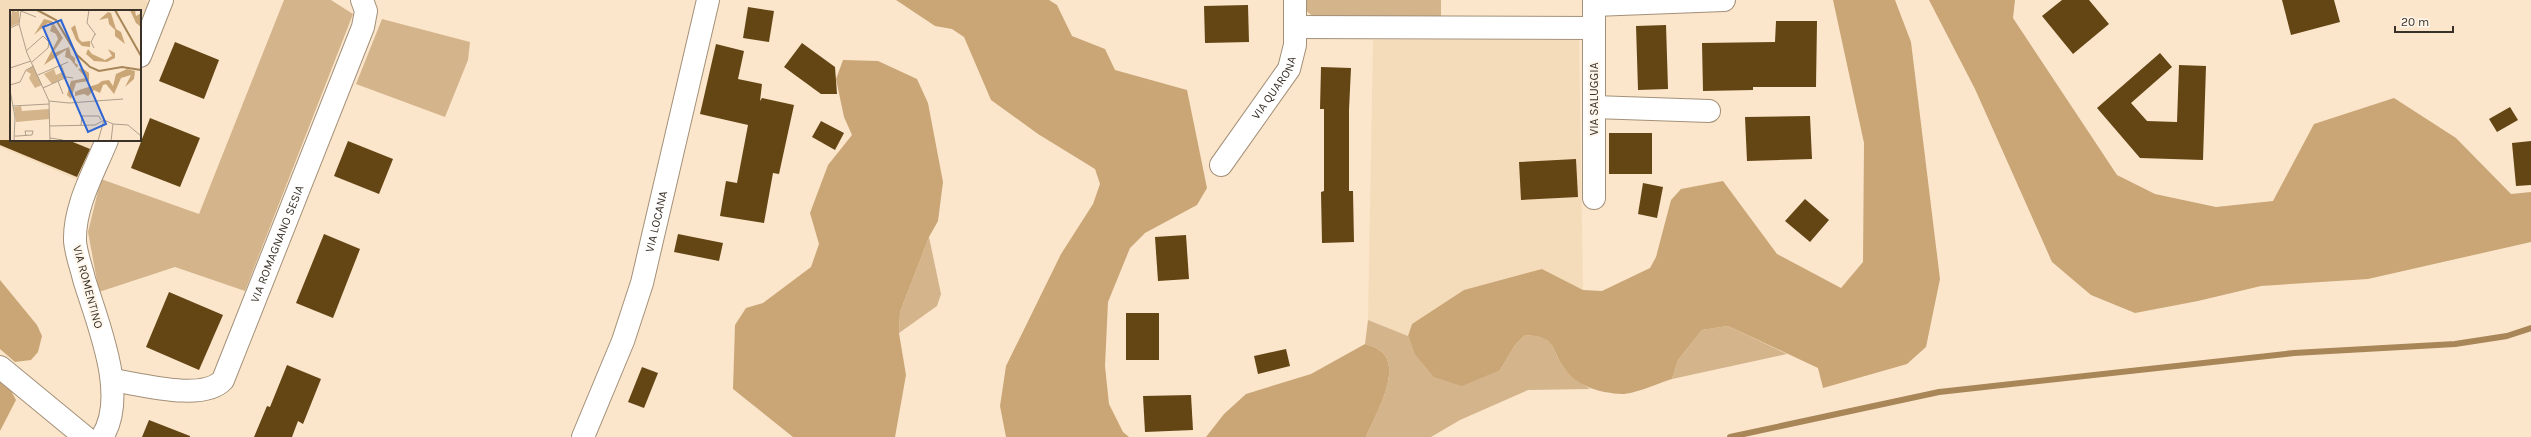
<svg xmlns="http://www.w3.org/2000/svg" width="2531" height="437" viewBox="0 0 2531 437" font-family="Karla,sans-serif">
	<rect width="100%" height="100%" fill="#fbe6cc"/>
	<g fill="#f4dbba">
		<polygon points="0,0 144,0 152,4 140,35 140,11 11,11 11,140 99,140 83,182 0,147"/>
		<polygon points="1373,40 1579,40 1583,290 1542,269 1412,324 1408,336 1368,320"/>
	</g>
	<g fill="#d4b48b">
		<polygon points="284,0 331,0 353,14 245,291 175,267 99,292 88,232 101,179 199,214"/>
		<polygon points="1302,0 1441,0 1441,19 1318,21 1302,7"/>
		<polygon points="382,19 470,42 468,60 445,117 356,84"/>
		<polygon points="929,237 941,294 937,306 899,333 900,312"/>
		<path d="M1368 320 1408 336 1414 353 1500 370 1515 345 1525 335C1561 337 1548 349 1566 370 1572 377 1582 383 1590 389L1528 390 1460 420 1431 437H1366C1374 417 1405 366 1379 350 1375 347 1369 345 1365 344Z"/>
		<polygon points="1728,326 1787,354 1672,379 1678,360 1702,330"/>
	</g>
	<g fill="#caa676">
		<polygon points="896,0 1049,0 1057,5 1072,36 1105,49 1115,70 1187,90 1207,188 1197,205 1145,233 1130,248 1108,302 1105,366 1109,404 1123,432 1129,437 1006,437 1000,406 1006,366 1061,254 1093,204 1100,184 1095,169 1038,134 991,100 964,37 952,29 935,26"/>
		<path d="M1833 0H1895L1911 42 1940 279 1926 347 1907 364 1823 388 1818 368 1728 326 1702 330 1678 360 1672 379C1659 383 1635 394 1622 394 1601 393 1578 387 1565 369 1549 348 1559 337 1525 335L1515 345 1500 370 1462 386 1434 377 1414 353 1408 336 1412 324 1464 290 1542 269 1583 290 1602 291 1650 268 1656 257 1671 200 1681 189 1723 181 1777 254 1841 288 1863 262 1864 143Z"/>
		<polygon points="1929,0 2015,0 2013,18 2117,175 2155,194 2216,207 2273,201 2314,124 2394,98 2456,138 2511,194 2531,192 2531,242 2368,279 2261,286 2198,301 2135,313 2091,295 2052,262 1975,89"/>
		<polygon points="843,60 878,61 917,79 928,103 943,182 938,221 929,237 900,312 899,333 906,375 895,437 793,437 733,389 735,325 746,308 763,303 811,267 819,244 810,213 828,165 852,135 844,117 836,79"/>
		<polygon points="0,280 37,325 42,336 38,352 31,360 15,362 0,349"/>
		<path d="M1365 344C1369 345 1375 347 1379 350 1405 366 1374 417 1366 437H1206L1224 414 1246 394 1311 374Z"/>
		<polygon points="0,381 10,389 16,400 0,431"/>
	</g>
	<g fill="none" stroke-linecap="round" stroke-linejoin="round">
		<polyline stroke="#a98657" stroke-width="6" points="1730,437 1939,392 2294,353 2455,344 2507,336 2531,328"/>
	</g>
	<g fill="#644514">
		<polygon points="2062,0 2089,0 2109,24 2073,54 2042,16"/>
		<polygon points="2282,0 2334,0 2340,22 2291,35"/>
		<polygon points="1248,5 1249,42 1205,43 1204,6"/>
		<polygon points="748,7 774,11 769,42 743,38"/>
		<polygon points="1776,21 1817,21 1816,87 1753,87 1753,90 1703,91 1702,43 1775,42"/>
		<polygon points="1666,25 1668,89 1638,90 1636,26"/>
		<polygon points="175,42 219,60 204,99 159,81"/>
		<polygon points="802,43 835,67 837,94 821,94 784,67"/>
		<polygon points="716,44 744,51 738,79 762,84 760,101 762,98 794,105 779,174 773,173 764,223 720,216 726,181 737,183 748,125 700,114"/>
		<polygon points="2160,53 2172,67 2131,103 2147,121 2177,122 2179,65 2206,66 2203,160 2140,158 2097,108"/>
		<polygon points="1321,67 1351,68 1349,110 1349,191 1353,191 1354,242 1322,243 1321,192 1324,191 1324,109 1320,109"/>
		<polygon points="2510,107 2518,120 2497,132 2489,119"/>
		<polygon points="1810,116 1812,159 1747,161 1745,117"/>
		<polygon points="150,118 200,138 180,187 131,168"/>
		<polygon points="821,121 844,133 835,150 812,137"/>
		<rect x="1609" y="133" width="43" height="41"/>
		<polygon points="0,140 68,140 90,149 77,177 0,145"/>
		<polygon points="348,141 393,159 379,194 334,176"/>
		<polygon points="2531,141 2531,185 2516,186 2512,143"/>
		<polygon points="1576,159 1578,197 1521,200 1519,162"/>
		<polygon points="1643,183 1663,187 1657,218 1638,214"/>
		<polygon points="1805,199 1829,220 1810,242 1785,221"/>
		<polygon points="324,234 360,249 333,318 296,303"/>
		<polygon points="678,234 723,243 719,261 674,252"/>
		<polygon points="1186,235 1189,279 1158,281 1155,237"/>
		<polygon points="169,292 223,315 199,370 146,347"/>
		<rect x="1126" y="313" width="33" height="47"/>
		<polygon points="1286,349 1290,366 1258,374 1254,356"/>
		<polygon points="287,365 321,379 303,424 298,421 292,437 254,437 267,406 270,407"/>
		<polygon points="642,367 658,373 644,408 628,402"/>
		<polygon points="1191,395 1193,430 1145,432 1143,396"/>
		<polygon points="149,420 190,436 190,437 142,437"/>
	</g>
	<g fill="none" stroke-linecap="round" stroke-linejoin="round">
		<g stroke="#a39078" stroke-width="24">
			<g id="minor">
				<polyline points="1594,0 1594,198"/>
				<polyline points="1594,5 1724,0"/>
				<polyline points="1295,27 1594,28"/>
				<polyline points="140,56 162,0"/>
				<polyline points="1594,107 1709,111"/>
				<path id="s1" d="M1221 165 1289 69 1295 45V0"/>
				<polyline points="0,367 85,437"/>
				<path id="s2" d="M112 380C140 384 203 402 223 380L363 27 366 11 362 0"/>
				<path d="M102 437C129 396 97 322 84 279 81 266 76 254 75 241 74 206 94 172 107 140"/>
				<path id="s3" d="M583 437 623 341 642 283 708 0"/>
			</g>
		</g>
		<use href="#minor" stroke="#fff" stroke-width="22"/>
	</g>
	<g text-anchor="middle" stroke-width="4" stroke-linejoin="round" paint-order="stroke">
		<g font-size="12" fill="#3a3228" stroke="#fef6eb">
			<text dy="4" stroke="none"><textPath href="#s1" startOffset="94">VIA QUARONA</textPath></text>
			<text transform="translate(1594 99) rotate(-90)" y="4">VIA SALUGGIA</text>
			<text dy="4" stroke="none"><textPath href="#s3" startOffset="228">VIA LOCANA</textPath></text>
			<text dy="4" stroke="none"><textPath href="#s2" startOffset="261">VIA ROMAGNANO SESIA</textPath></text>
			<text transform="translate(88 287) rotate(75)" y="4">VIA ROMENTINO</text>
		</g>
	</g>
	<g transform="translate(10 10)">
		<rect width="131" height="131" fill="#fbe6cc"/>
		<path d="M2 0 6 2 9 0V13L0 17ZM23 56 32 75 25 78 19 68 21 64 16 61ZM44 59 46 65 53 62 55 67 42 74 34 64ZM11 96 12 101 39 99V109L6 112 4 97Z" fill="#d4b48b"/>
		<path d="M120 0H125L126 6 131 3V17L126 13ZM98 2 101 3 106 19 111 22 115 34 105 26V20L99 14 98 8 89 10ZM34 9 42 11 53 28 42 44 59 37 61 45 65 48V53L68 55 67 58 60 49 55 47 56 40 34 55 48 29 46 24 40 21 42 15 38 13 24 25ZM65 15 69 29 72 32 80 31V37L72 36 66 30 61 18ZM78 39 82 44 95 50 102 46 98 39 105 43V48L97 52 84 51 76 44ZM72 58 79 63V71L66 73 61 89 57 85 61 71 76 68 68 59ZM117 59 125 61 124 69 115 77 121 65 111 68 104 84 96 74 93 75 90 83 84 80 78 86 74 84 65 86V82L69 80 88 74 92 71 99 70 103 76 106 64Z" fill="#caa676"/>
		<path fill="none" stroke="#a98657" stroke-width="2" d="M27 0 46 10 67 45 80 57 89 61 112 57 131 60M105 0 131 46"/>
		<path fill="none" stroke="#ae9e8a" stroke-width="1" d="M79 0 77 13 86 25M9 14 11 1 26 7M0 18 9 14 17 43 39 91 40 131M84 38 81 32 85 24M16 41 33 26 39 32 38 38 22 52M51 55 56 68M0 58 21 51M28 65 58 52M48 71 53 84M0 75 10 72 16 60 24 56M33 78 57 67 63 68M0 80 5 107 4 131M39 91 59 93 113 89M3 96 39 94M94 110 103 114 101 131M103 114 118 115 131 126M71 115 72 106H89L91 110M39 116 85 115 94 110 88 131M5 126H8L22 125 23 121H15L16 126M40 128 53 130"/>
		<path fill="#2e65d3" fill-opacity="0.15" stroke="#2e65d3" stroke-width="2" d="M51 10 96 114 78 122 33 17Z"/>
		<rect width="131" height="131" fill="none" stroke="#3a3228" stroke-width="2"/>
	</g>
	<path d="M2395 26v6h58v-6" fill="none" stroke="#3a3228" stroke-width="2"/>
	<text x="2401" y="26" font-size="12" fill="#3a3228" stroke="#fef6eb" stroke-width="3" paint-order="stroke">20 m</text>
</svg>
